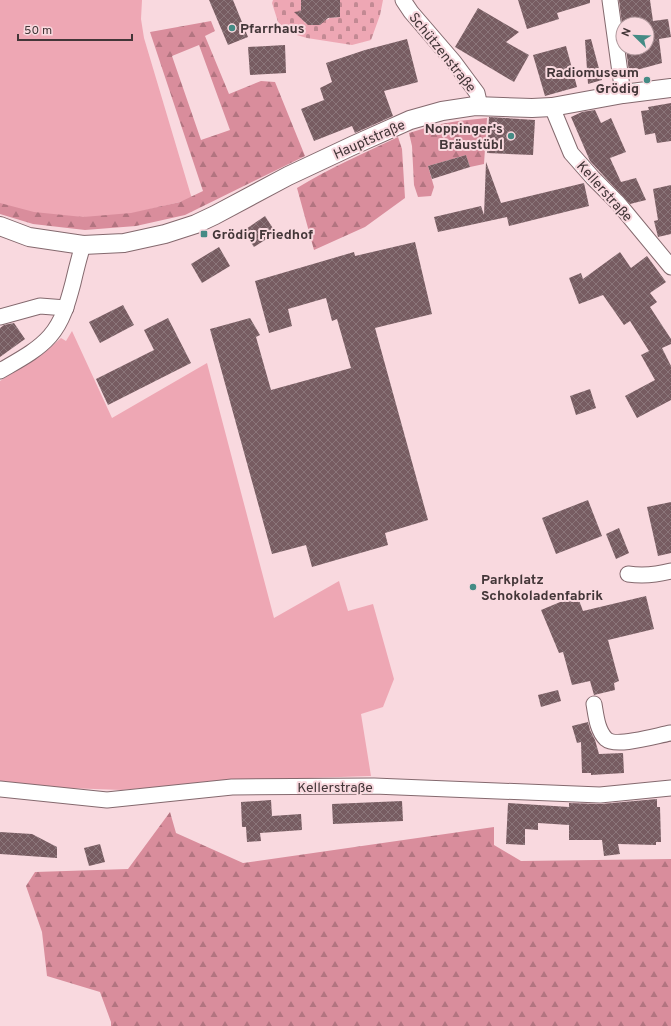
<svg xmlns="http://www.w3.org/2000/svg" width="671" height="1026" viewBox="0 0 671 1026" font-family="Overpass,sans-serif">
	<defs>
		<pattern id="forest-firs" width="22" height="20" patternUnits="userSpaceOnUse"><rect width="22" height="20" fill="#d98d9c"/><path d="M5 1l3.5 6h-7zM16 11l3.5 6h-7z" fill="#b27480"/></pattern>
		<pattern id="cemetery-stones" width="16" height="16" patternUnits="userSpaceOnUse"><rect width="16" height="16" fill="#eea7b4"/><path d="M2 7V4a2 2 0 0 1 4 0v3zM10 15v-3a2 2 0 0 1 4 0v3z" fill="#c28993"/></pattern>
		<pattern id="building-cross-hatch" width="8" height="8" patternUnits="userSpaceOnUse"><rect width="8" height="8" fill="#775c61"/><path d="M0 0l8 8M0 8l8-8" fill="none" stroke="#8b767a"/></pattern>
	</defs>
	<rect width="100%" height="100%" fill="#f9d9df"/>
	<g fill="#eea7b4">
		<polygon points="0,0 142,0 141,19 144,38 192,199 122,216 56,220 0,206"/>
		<polygon points="72,331 112,418 207,363 274,618 339,581 348,611 373,604 394,679 383,707 361,714 371,776 243,780 122,790 67,788 0,781 0,381 44,353 61,338 66,341"/>
	</g>
	<g fill="url(#forest-firs)" fill-rule="evenodd">
		<path d="M211 21 215 31 205 36 229 94 261 81 275 82 305 156 185 215 136 226 85 230 33 224 0 214V203L34 212 83 217 131 213 180 202 203 191 150 32ZM199 45 230 130 201 140 172 56Z"/>
		<polygon points="487,118 484,164 470,167 466,155 428,166 434,187 431,196 418,197 414,185 412,146 409,133 435,125 458,121"/>
		<path d="M398 137 402 149 405 198 365 227 314 250 297 188C330 168 364 153 398 137Z"/>
		<polygon points="170,812 176,833 243,863 494,827 494,845 521,861 671,859 671,1026 111,1026 111,1022 100,992 47,976 42,932 26,886 35,872 128,869"/>
	</g>
	<polygon fill="url(#cemetery-stones)" points="273,0 301,0 301,11 300,12 300,18 304,18 304,22 307,24 329,19 329,18 340,17 340,0 383,0 380,15 371,40 352,45 307,38 290,33 278,22 272,3"/>
	<g fill="url(#building-cross-hatch)">
		<polygon points="209,0 233,0 248,37 228,45"/>
		<polygon points="301,0 340,0 340,17 328,18 320,25 308,25 294,12 301,11"/>
		<polygon points="518,0 590,0 590,3 557,13 559,19 527,29"/>
		<polygon points="619,0 650,0 653,21 668,19 671,37 659,39 662,63 629,72 626,48 647,48 647,24 622,24"/>
		<polygon points="478,8 519,32 506,42 529,55 514,82 455,47"/>
		<polygon points="407,39 418,82 384,91 393,116 355,133 352,126 314,141 301,109 324,100 320,88 332,82 326,63 365,50"/>
		<polygon points="591,39 602,80 588,84 585,40"/>
		<polygon points="285,45 286,73 250,75 248,47"/>
		<polygon points="566,46 577,87 545,96 533,55"/>
		<polygon points="671,103 671,141 657,143 655,133 645,135 641,111 649,110 648,107"/>
		<polygon points="595,110 601,123 611,118 626,152 610,158 621,182 636,178 646,200 630,204 590,161 571,117 582,112"/>
		<polygon points="489,117 535,120 533,155 487,153"/>
		<polygon points="466,155 470,167 432,179 428,166"/>
		<polygon points="486,162 501,203 584,183 589,206 509,226 507,217 438,232 434,217 481,206 484,215"/>
		<polygon points="671,185 671,234 658,237 654,221 658,220 653,189"/>
		<polygon points="265,216 276,233 254,247 243,231"/>
		<polygon points="415,242 432,314 375,328 428,520 385,533 388,545 312,567 306,545 272,554 210,329 250,318 260,335 256,337 271,390 351,368 337,319 332,321 326,298 288,309 292,326 269,333 255,281 354,252 355,256"/>
		<polygon points="219,247 230,266 202,283 191,264"/>
		<polygon points="620,252 631,268 647,256 666,282 650,293 657,302 650,307 671,339 671,344 662,348 671,366 671,400 637,418 625,396 655,380 641,355 649,351 630,321 624,325 603,295 579,304 569,278 581,273 583,279"/>
		<polygon points="123,305 134,325 100,343 89,322"/>
		<polygon points="168,318 191,363 108,405 96,379 154,350 144,330"/>
		<polygon points="14,323 25,339 0,357 0,328 4,325"/>
		<polygon points="590,389 596,408 576,415 570,396"/>
		<polygon points="588,500 602,536 556,554 542,518"/>
		<polygon points="671,502 671,553 658,556 647,507"/>
		<polygon points="619,528 629,553 616,559 606,534"/>
		<polygon points="577,595 583,611 646,596 654,629 608,640 619,681 614,683 615,690 594,695 590,681 572,685 563,652 559,653 541,610"/>
		<polygon points="558,690 561,701 541,707 538,695"/>
		<polygon points="588,722 590,730 595,740 599,754 623,753 624,773 591,775 591,773 582,773 581,742 577,743 572,726"/>
		<polygon points="657,799 657,807 660,807 661,842 656,842 656,845 618,844 620,854 604,856 602,840 569,840 569,825 538,823 538,830 525,829 525,845 506,844 508,803 569,807 569,803 601,804"/>
		<polygon points="271,800 272,816 301,814 302,830 260,833 261,841 247,842 246,827 242,827 241,802"/>
		<polygon points="402,801 403,821 333,824 332,804"/>
		<polygon points="0,832 32,834 57,847 57,858 0,854"/>
		<polygon points="100,844 105,862 89,866 84,848"/>
	</g>
	<g fill="none" stroke-linecap="round" stroke-linejoin="round">
		<g stroke="#84696e" stroke-width="17">
			<g id="minor">
				<polyline points="403,0 411,12 454,62 477,93 480,106"/>
				<polyline points="610,0 623,94"/>
				<polyline points="552,107 571,153 593,178 618,203 671,267"/>
				<polyline points="0,317 40,306 66,308"/>
				<path d="M0 371C17 361 37 351 50 336 63 321 68 302 73 283 76 270 79 258 83 245"/>
				<path d="M628 574C643 576 656 575 671 571"/>
				<path d="M594 704C596 715 597 730 606 739 616 748 658 735 671 733"/>
				<polyline points="0,789 107,800 232,787 374,786 600,795 671,788"/>
			</g>
		</g>
		<g stroke="#84696e" stroke-width="20">
			<polyline id="major" points="0,226 29,237 83,245 124,243 165,234 196,224 215,215 288,176 354,145 410,120 442,111 475,106 532,108 552,107 623,94 671,88"/>
		</g>
		<use href="#minor" stroke="#fff" stroke-width="15"/>
		<use href="#major" stroke="#fff" stroke-width="18"/>
	</g>
	<g fill="#458b85" stroke="#f9d9df" stroke-width="1.5">
		<circle cx="232" cy="28" r="4"/>
		<circle cx="647" cy="80" r="4"/>
		<circle cx="511" cy="136" r="4"/>
		<rect x="200" y="230" width="8" height="8" rx="2"/>
		<circle cx="473" cy="587" r="4"/>
	</g>
	<g text-anchor="middle" stroke-width="4" stroke-linejoin="round" paint-order="stroke">
		<g font-size="14" font-weight="bold" fill="#433638" stroke="#f9d9df" text-anchor="start">
			<text x="240" y="33">Pfarrhaus</text>
			<text x="639" y="77" text-anchor="end">Radiomuseum<tspan x="639" dy="16">Grödig</tspan></text>
			<text x="503" y="133" text-anchor="end">Noppinger's<tspan x="503" dy="16">Bräustübl</tspan></text>
			<text x="212" y="239">Grödig Friedhof</text>
			<text x="481" y="584">Parkplatz<tspan x="481" dy="16">Schokoladenfabrik</tspan></text>
		</g>
		<g font-size="14" fill="#433638" stroke="#f9d9df">
			<text transform="translate(443 52) rotate(51)" y="5">Schützenstraße</text>
			<text transform="translate(369 139) rotate(-24)" y="5">Hauptstraße</text>
			<text transform="translate(605 191) rotate(48)" y="5">Kellerstraße</text>
			<text x="335" y="792">Kellerstraße</text>
		</g>
	</g>
	<g transform="translate(635 36) rotate(293)"><circle r="19" fill="#f9d9df" stroke="#b0989c"/>
	<path d="M0-3L7 15L0 10L-7 15Z" fill="#458b85"/>
	<text y="-6" font-size="11" font-weight="bold" text-anchor="middle" fill="#433638">N</text>
	</g>
	<path d="M18 34v6h114v-6" fill="none" stroke="#433638" stroke-width="2"/>
	<text x="24" y="34" font-size="12" fill="#433638" stroke="#f9d9df" stroke-width="3" paint-order="stroke">50 m</text>
</svg>
